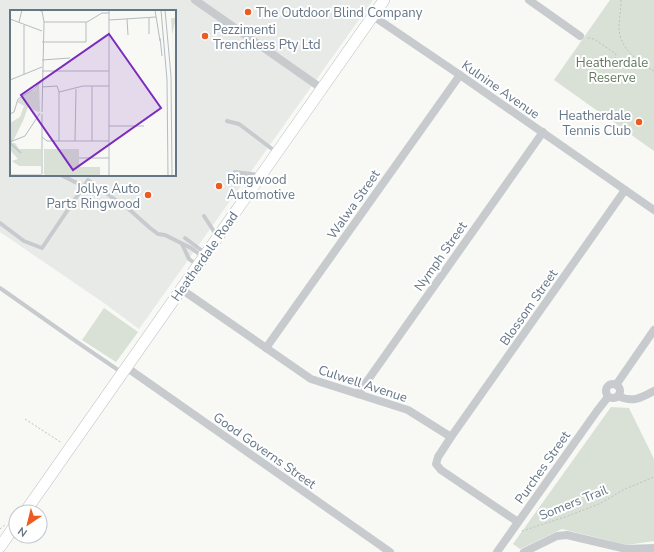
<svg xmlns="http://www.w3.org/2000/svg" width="654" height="552" viewBox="0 0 654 552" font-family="'Nunito Sans',sans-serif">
	<rect width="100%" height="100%" fill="#f8f8f5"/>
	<path fill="#e8eae8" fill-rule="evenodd" d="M0 0H373L139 329 104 303 0 232ZM11 11H175V175H11Z"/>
	<g fill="#d9e0d5">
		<polygon points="610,0 654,0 654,151 554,80"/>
		<polygon points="104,308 138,332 116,362 82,340"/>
		<polygon points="611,407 629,408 654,459 654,541 627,545 562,529 520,549 513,544"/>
	</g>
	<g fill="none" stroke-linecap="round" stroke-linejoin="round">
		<g stroke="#b9bec3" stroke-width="12">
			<g id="secondary">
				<polyline points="25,512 384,0"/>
				<polyline points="0,547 16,524"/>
			</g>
		</g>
		<g stroke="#bec1c3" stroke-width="1" stroke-dasharray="2 2" stroke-linecap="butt">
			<path d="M621 0C621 10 619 19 619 29 620 49 638 61 654 71"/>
			<polyline points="588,38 594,39 616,54 614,61"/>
			<polyline points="25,419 62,443"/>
			<polyline points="0,529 5,525"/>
			<polyline points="522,531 568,516 599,504 625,489 654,477"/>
		</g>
		<g stroke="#c7cbce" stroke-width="4">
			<polyline points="227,121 239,124 276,152"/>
			<polyline points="235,172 259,175"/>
			<polyline points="61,175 83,186"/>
			<polyline points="204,216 217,236"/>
			<polyline points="0,223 24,241 42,248 88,180 131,211 150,228 158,234 165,235 191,248 202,256"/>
			<polyline points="185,238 205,253"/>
			<polyline points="182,244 189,259 197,265"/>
			<polyline points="0,288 77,342 121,372"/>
		</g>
		<g stroke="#c7cbce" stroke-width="8">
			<polyline points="195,0 321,88"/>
			<polyline points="529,0 580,36"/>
			<polyline points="373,16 460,75 654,210"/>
			<polyline points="181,289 311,379 408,410 451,437 438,457 436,464 441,470 518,522"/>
			<polyline points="266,348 460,75"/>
			<polyline points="126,367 390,552"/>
			<circle cx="613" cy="391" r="7"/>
			<polyline points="616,385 654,330"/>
			<polyline points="358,394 543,132"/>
			<path d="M618 396C633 403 641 398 654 391"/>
			<polyline points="451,437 625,190"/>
			<polyline points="497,552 597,411 608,397"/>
			<polyline points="524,552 557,536 567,535 626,549 654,548"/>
		</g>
		<use href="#secondary" stroke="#fff" stroke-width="11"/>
	</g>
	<g fill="#ec5b20" stroke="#fff" stroke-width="1.5">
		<circle cx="248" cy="12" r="4"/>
		<circle cx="205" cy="36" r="4"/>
		<circle cx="639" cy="122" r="4"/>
		<circle cx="219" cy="186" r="4"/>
		<circle cx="148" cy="195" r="4"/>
	</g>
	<g text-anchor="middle" stroke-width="4" stroke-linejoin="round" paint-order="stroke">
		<g font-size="13" fill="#657687" stroke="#fff" text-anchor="start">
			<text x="256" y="17">The Outdoor Blind Company</text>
			<text x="213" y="34">Pezzimenti<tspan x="213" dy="15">Trenchless Pty Ltd</tspan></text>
			<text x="631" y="120" text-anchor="end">Heatherdale<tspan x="631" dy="15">Tennis Club</tspan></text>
			<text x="227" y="184">Ringwood<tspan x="227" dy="15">Automotive</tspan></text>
			<text x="140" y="193" text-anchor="end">Jollys Auto<tspan x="140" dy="15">Parts Ringwood</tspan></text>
		</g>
		<g font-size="13" fill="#647960" stroke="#fff">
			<text x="612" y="67">Heatherdale<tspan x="612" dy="15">Reserve</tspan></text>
		</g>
		<g font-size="13" fill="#657687" stroke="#fff">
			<text transform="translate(501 89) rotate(35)" y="5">Kulnine Avenue</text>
			<text transform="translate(353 204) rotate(-55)" y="5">Walwa Street</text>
			<text transform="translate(204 256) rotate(-55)" y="5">Heatherdale Road</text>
			<text transform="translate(440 256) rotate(-55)" y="5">Nymph Street</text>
			<text transform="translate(528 307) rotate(-55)" y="5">Blossom Street</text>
			<text transform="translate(363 383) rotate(18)" y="5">Culwell Avenue</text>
			<text transform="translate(265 450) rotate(35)" y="5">Good Governs Street</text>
			<text transform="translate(542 467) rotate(-55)" y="5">Purches Street</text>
			<text transform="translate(573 502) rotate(-22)" y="5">Somers Trail</text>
		</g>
	</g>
	<g transform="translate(10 10)">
		<rect width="166" height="166" fill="#f8f8f5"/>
		<path d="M161 8H166L162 26 166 84ZM29 73 30 101 28 102 18 97 13 111 3 131H0V113L10 107 14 96 7 92 15 84 25 80ZM0 133H5L9 139H31V156H9L2 151 8 149 1 141ZM34 139H69V157H90V166H34Z" fill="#d9e0d5"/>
		<path fill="none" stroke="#c2ccd2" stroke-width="2" d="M0 127 1 134 11 143"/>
		<path fill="none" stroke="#b4bcc2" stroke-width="1" d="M26 0 32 1 34 12 32 102M145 0 150 31M151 0 157 70 158 166M155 0 161 66 162 166M139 8V24M0 9 32 21M117 9 118 25M99 10 146 7M9 12 12 0M34 12H77L92 3H99M150 28 152 46M32 32H76V12M32 50 60 48M32 61H99M14 65V15M0 70 32 57M32 77 47 76 49 82 73 76H99M0 104 4 102 8 89 24 79 32 71M32 104V164M99 116H134M32 127 37 131H99M49 131V82M65 131 66 79M82 131V76M0 132 15 126 30 103M69 148H99M0 165H32M99 166V0"/>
		<path fill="#7b2cbf" fill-opacity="0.15" stroke="#7b2cbf" stroke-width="2" d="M99 24 151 98 63 160 11 85Z"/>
		<rect width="166" height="166" fill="none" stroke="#657687" stroke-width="2"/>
	</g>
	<g transform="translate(28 524) rotate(215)"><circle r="19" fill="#ffffff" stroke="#c1c8cf"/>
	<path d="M0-3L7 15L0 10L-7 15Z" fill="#ec5b20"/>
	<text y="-6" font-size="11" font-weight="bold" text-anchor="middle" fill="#657687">N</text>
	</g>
</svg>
